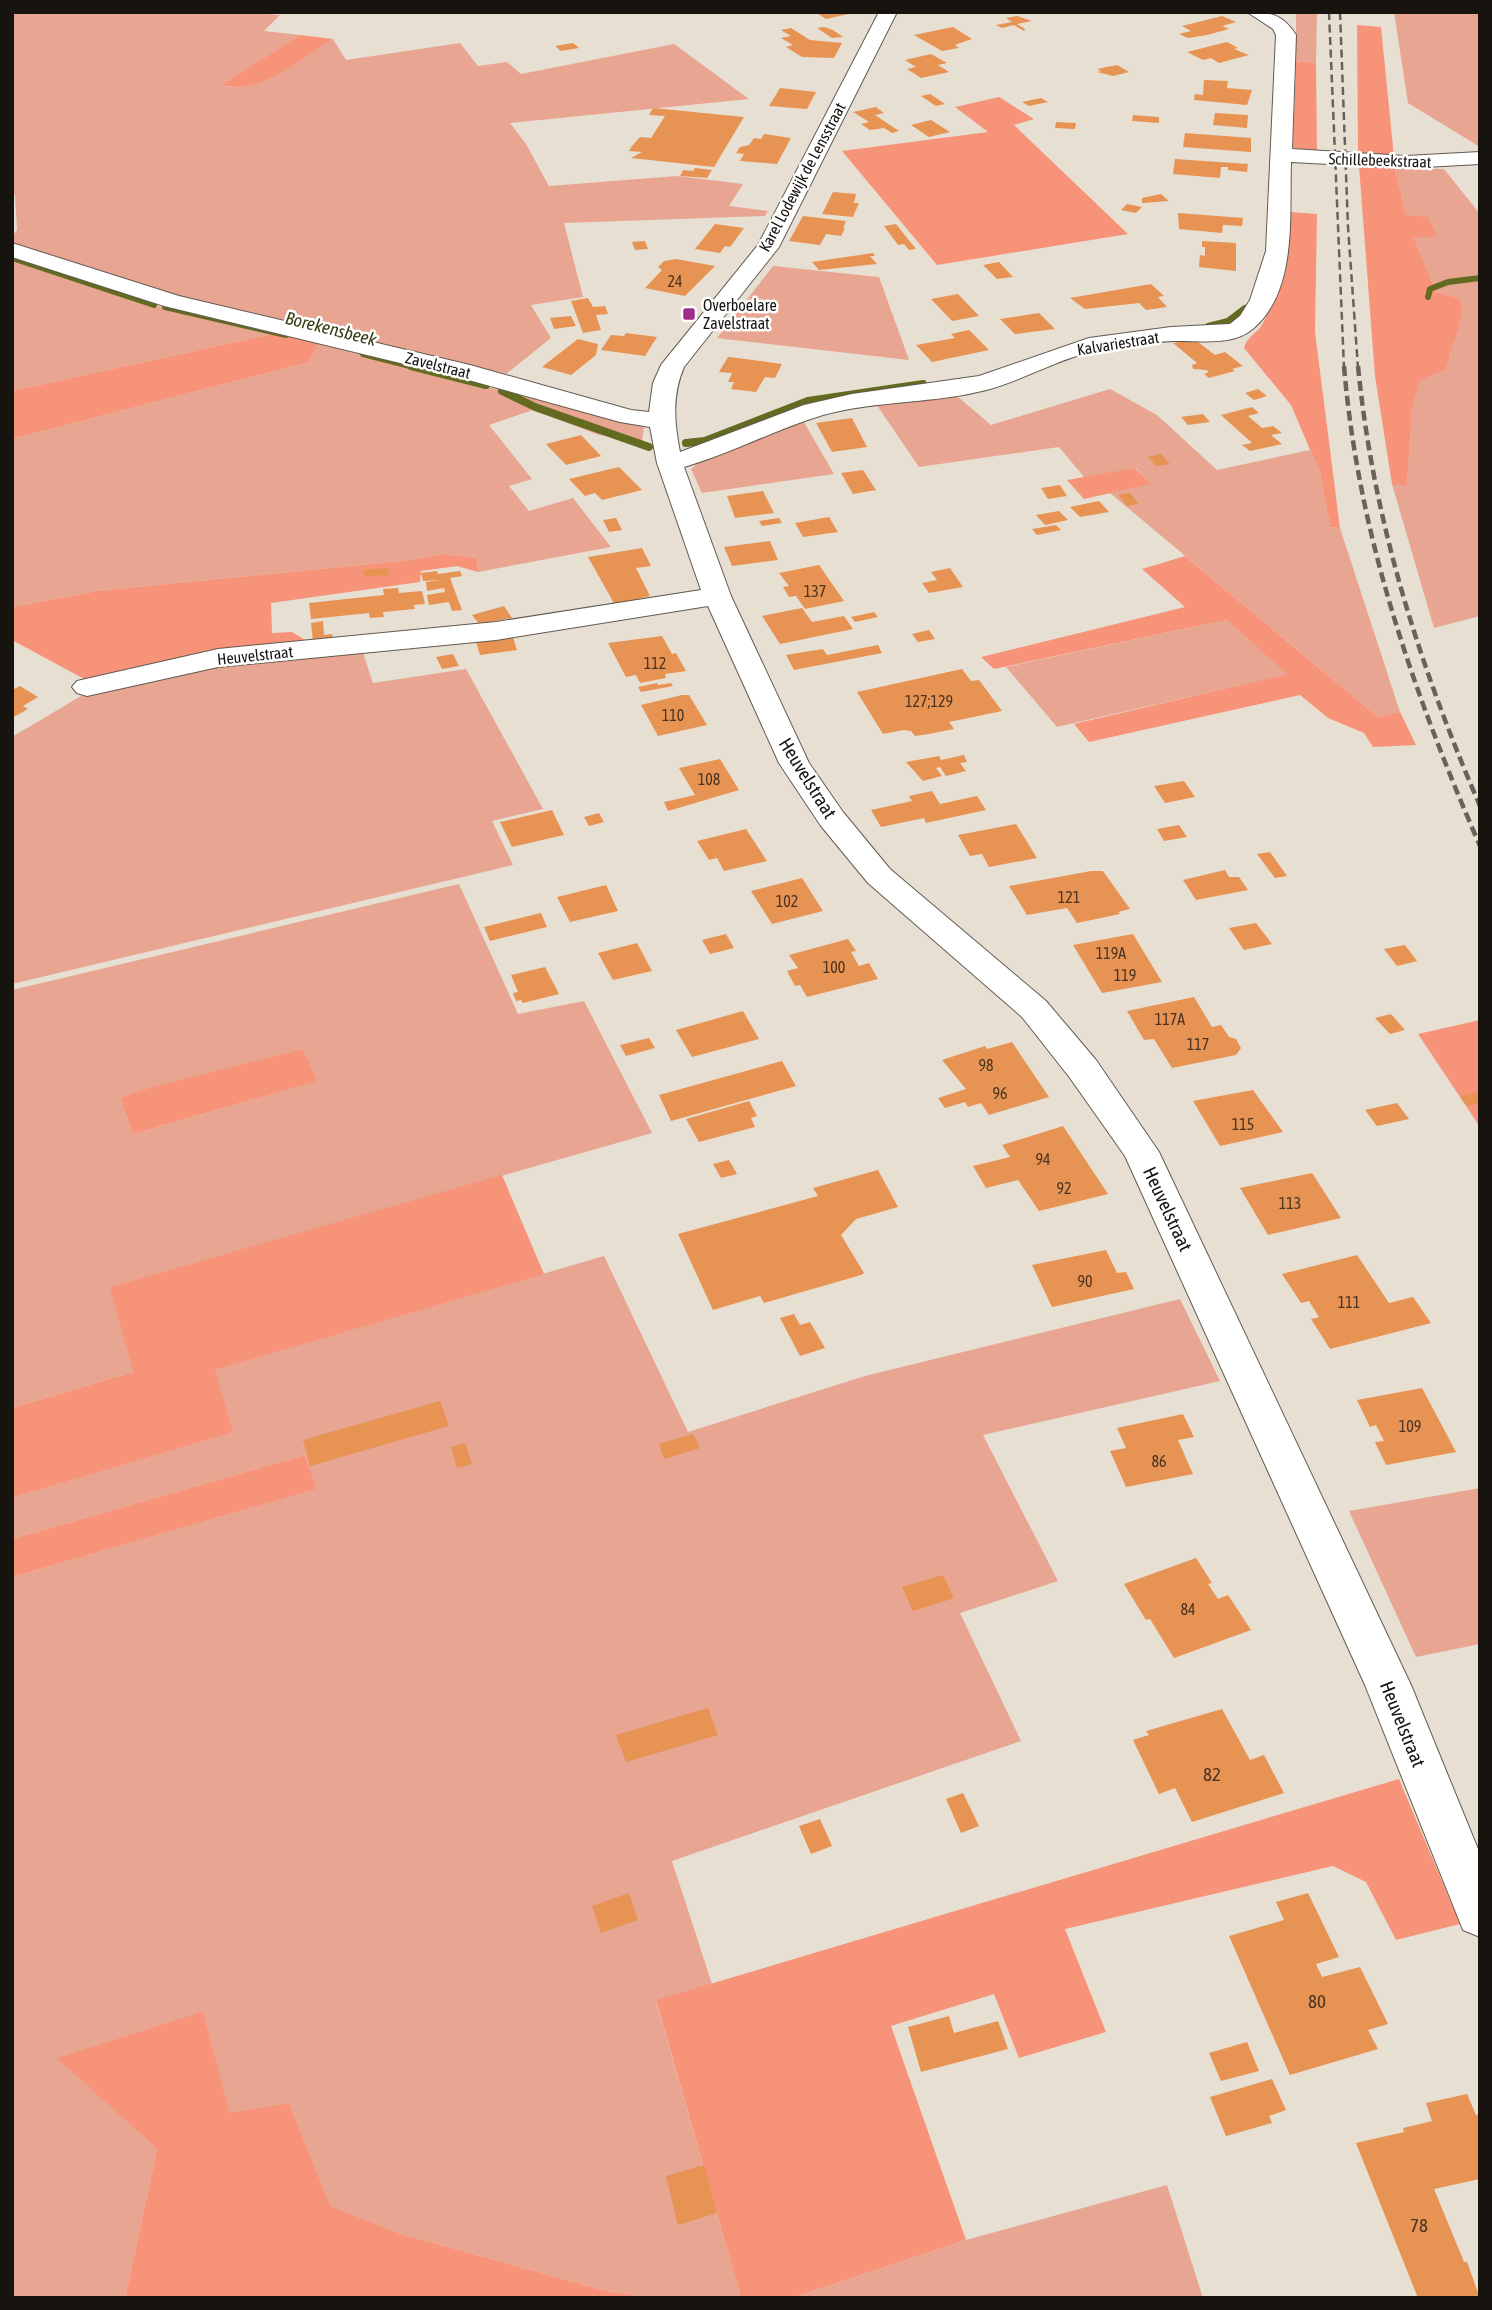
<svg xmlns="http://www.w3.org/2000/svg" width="1492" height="2310" viewBox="0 0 1492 2310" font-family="'Asap Condensed',sans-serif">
	<rect width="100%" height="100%" fill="#e8dfd3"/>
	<g fill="#e7a592" fill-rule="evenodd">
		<path d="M12 12H239L280 15 264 31 300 35 221 85C253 97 306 55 333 39L346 60 460 43 478 66 507 62 521 74 674 44 749 99 510 123 526 144 549 186 677 176 743 184 729 206 768 211 765 216 564 223 583 297 531 305 551 338 506 374 180 297 12 246V236L17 230 15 195 12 192Z"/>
		<polygon points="1296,12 1317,12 1316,63 1296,61"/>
		<polygon points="1394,12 1480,12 1480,147 1408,103"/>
		<path d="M1395 168 1444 169 1480 214V616L1434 628 1392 484H1407L1412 410 1420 379 1447 369C1450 345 1466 323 1459 299L1436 292 1414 238 1437 235 1406 215Z"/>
		<polygon points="12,258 157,306 277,333 12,391"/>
		<polygon points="773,266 879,277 909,360 717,338"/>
		<polygon points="319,344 644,427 642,441 599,435 533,410 489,425 532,479 509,486 529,511 573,498 611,547 478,572 477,558 445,554 402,561 97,591 12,607 12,439 309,362"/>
		<polygon points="1110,389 1157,415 1217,470 1310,450 1320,473 1330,527 1340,528 1400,712 1378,717 1110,493 1150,484 1136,468 1085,478 1059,447 919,467 874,401 951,391 991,425"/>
		<polygon points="801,417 834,474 702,493 691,469 699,462"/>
		<polygon points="1227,620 1288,674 1057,727 1006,667"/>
		<polygon points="360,644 373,683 466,669 543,809 492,821 513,865 12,984 12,737 81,696 97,691 88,681"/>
		<path d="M459 884 518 1014 584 1001 652 1133 111 1287 133 1372 12 1408V990ZM303 1049 316 1081 133 1134 120 1098Z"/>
		<polygon points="604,1256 688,1432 865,1376 1180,1299 1220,1381 983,1435 1058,1581 960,1613 1021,1741 672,1861 712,1984 656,2001 741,2298 650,2298 606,2291 401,2234 329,2206 289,2103 230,2114 203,2011 58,2058 157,2149 125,2298 12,2298 12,1577 315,1489 305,1455 12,1539 12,1498 232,1432 214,1370"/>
		<polygon points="1480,1488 1480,1644 1416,1657 1349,1511"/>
		<polygon points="1167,2185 1203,2298 792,2298 966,2240"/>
	</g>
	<g fill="#f79378">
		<polygon points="1357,25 1381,27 1394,157 1358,155"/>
		<path d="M300 35 333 39C301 58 260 96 221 85Z"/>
		<polygon points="1296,61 1316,63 1317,153 1301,152 1293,147"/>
		<polygon points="999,97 1034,119 1014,125 1128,234 937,265 842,151 988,132 955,107"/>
		<path d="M1359 166 1395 168 1406 215 1428 217 1437 236 1414 238 1436 292 1460 299C1466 323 1450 345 1447 369L1420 380 1412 410 1407 485 1392 484 1375 376Z"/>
		<path d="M1291 212 1317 214 1315 332 1340 528 1330 527 1320 473 1291 405 1244 348C1247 336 1258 333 1263 323 1281 286 1288 252 1291 212Z"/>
		<polygon points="277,333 319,344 309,362 12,439 12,391"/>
		<polygon points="1135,468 1151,484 1084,499 1067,480"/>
		<polygon points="445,554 477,558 478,572 457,566 421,571 420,582 271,603 272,633 292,632 308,642 88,681 12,640 12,607 97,591 402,561"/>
		<polygon points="1185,556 1378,717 1400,712 1416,745 1373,747 1364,733 1328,718 1300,695 1089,742 1074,724 1287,674 1227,620 994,669 981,657 1185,607 1142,569"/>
		<polygon points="1480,1020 1480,1127 1418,1034"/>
		<polygon points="303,1049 317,1081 133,1134 120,1098 153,1087"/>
		<polygon points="502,1175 544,1274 215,1370 233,1432 12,1498 12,1408 133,1372 110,1287"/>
		<polygon points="305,1455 316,1489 12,1577 12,1539"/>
		<polygon points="1399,1779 1460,1924 1396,1940 1366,1882 1333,1866 1065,1929 1106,2032 1019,2058 994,1994 891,2026 966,2240 792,2298 741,2298 656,2000"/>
		<polygon points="203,2011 230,2113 289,2103 330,2206 401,2234 606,2291 650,2298 125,2298 157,2149 57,2058"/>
	</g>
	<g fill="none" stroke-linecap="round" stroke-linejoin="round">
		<g stroke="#636b20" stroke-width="6">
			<polyline points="12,258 154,305"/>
			<polyline points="1428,297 1430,289 1448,282 1480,278"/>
			<polyline points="165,307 286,335"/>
			<polyline points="1208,326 1228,321 1245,308"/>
			<polyline points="363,354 418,368"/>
		</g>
		<g stroke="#636b20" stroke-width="8">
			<polyline points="411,366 486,385"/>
			<polyline points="502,391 535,407 649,447"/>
			<polyline points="686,443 705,441 808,401 923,384"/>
		</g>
	</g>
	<g fill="#e69354">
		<polygon points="815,12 853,12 853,13 826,19"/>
		<polygon points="1017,16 1032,21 1017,24 1025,29 1024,31 1014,25 1002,28 996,25 1012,22 1006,18"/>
		<polygon points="1222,16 1236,22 1222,26 1229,29 1207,35 1188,38 1179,34 1191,31 1182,26"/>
		<polygon points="824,27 833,30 843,37 832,38 817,28"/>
		<polygon points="953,27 972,39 955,45 959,48 942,51 914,35"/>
		<polygon points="791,28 810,40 842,43 834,58 802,57 786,47 793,45 781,38 791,36 781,30"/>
		<polygon points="1227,42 1238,48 1234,49 1249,55 1219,63 1211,58 1203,60 1187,52"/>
		<polygon points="573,43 579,48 561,51 555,46"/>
		<polygon points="931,54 947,63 938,65 949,72 921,78 907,69 916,67 905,60"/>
		<polygon points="1117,65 1129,72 1113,76 1097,72 1101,71 1097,69"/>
		<polygon points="1204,80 1228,81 1227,88 1252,90 1247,105 1194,100 1195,94 1203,95"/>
		<polygon points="780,88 816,92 807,109 769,106"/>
		<polygon points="930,94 945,104 936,106 921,96"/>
		<polygon points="1041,98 1048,102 1029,106 1022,102"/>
		<polygon points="876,107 884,113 875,115 899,131 892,133 884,128 870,130 861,124 869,122 853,112"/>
		<polygon points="653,108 744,117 714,167 631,158 642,152 629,151 632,146 640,137 651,138 665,116 649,115"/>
		<polygon points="1215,113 1248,115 1247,128 1213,125"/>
		<polygon points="1133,115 1159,117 1159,123 1132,121"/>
		<polygon points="931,120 950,132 929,137 911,125"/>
		<polygon points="1056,122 1076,123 1075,129 1055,128"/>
		<polygon points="1185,133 1251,138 1251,152 1183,147"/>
		<polygon points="764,134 791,138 777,164 740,161 744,154 736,153 740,147 749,145 754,138 761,139"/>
		<polygon points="1175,159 1248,164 1247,172 1228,170 1228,167 1221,167 1220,178 1173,174"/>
		<polygon points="695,168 712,170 707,178 680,176 683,170 693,171"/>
		<polygon points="833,192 856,194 854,203 859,203 853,217 822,214"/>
		<polygon points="1161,194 1169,201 1142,203 1142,198"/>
		<polygon points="1127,204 1142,207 1136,213 1121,210"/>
		<polygon points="1178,213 1243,218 1242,226 1223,225 1222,233 1179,229"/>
		<polygon points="803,216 846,221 843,228 845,228 841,236 826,234 820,245 789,241"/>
		<polygon points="715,224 744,228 730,247 725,246 720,253 695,249"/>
		<polygon points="896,224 916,249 909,250 904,244 898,245 884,226"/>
		<polygon points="645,241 648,249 635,250 632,242"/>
		<polygon points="1202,241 1236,243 1236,271 1199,267 1200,255 1205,256 1205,247 1202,247"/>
		<polygon points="873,253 875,256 870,256 877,264 819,270 812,262"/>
		<polygon points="676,259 715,266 685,296 645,288 662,270 658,267 664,261"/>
		<polygon points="999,262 1013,277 997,279 983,265"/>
		<polygon points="1151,284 1164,296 1158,297 1167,307 1146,310 1139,303 1085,309 1070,298"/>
		<polygon points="958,294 979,316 952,321 931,299"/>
		<polygon points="588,298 593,307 605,306 608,314 596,315 601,330 583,333 571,301"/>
		<polygon points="1039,313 1055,329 1015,334 1000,319"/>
		<polygon points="571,316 576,326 554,329 550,318"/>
		<polygon points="969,330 989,350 932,362 916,345 955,338 951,334"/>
		<polygon points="626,333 657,337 645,356 601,350 611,335 624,336"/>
		<polygon points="578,339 598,344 596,355 571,375 542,367"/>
		<polygon points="1194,339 1215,355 1225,352 1243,366 1232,369 1235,371 1209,378 1204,374 1209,372 1206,370 1193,369 1192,365 1197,363 1173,343"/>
		<polygon points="728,357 730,357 782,364 775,378 765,377 756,392 731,389 734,382 728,382 732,373 719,372"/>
		<polygon points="1258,389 1267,396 1254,400 1245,393"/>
		<polygon points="1252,407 1259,413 1248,416 1262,428 1273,426 1282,433 1271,435 1282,444 1250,451 1242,445 1252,443 1221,415"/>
		<polygon points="1203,414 1210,422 1188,425 1181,417"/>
		<polygon points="852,418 867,447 832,452 816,423"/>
		<polygon points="581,435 601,456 566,465 546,444"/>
		<polygon points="1161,454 1170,464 1156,466 1148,457"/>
		<polygon points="619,467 642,490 602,500 595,493 585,496 569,479"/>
		<polygon points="863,470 876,490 853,494 841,473"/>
		<polygon points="1060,485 1067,496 1048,499 1041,488"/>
		<polygon points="763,491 774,513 735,518 727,496"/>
		<polygon points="1130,493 1139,504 1127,506 1118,495"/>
		<polygon points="1099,501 1109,512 1080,517 1070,507"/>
		<polygon points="1059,511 1068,520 1045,525 1036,515"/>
		<polygon points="829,517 838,532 803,537 795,523"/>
		<polygon points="616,518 622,530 609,532 603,520"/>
		<polygon points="779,518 782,523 762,526 759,521"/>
		<polygon points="1056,525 1061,530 1037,535 1032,529"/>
		<polygon points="770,541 778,560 732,566 724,547"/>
		<polygon points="642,548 651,566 636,568 650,596 615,605 588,557"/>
		<polygon points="819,565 844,601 805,609 796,596 789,597 783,587 789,586 779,573"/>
		<polygon points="388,568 389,575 364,577 363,570"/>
		<polygon points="950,568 963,587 929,593 922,583 937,580 931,572"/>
		<polygon points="437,571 438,574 460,571 462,576 450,578 462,610 452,611 449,602 429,605 427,595 445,592 444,588 427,591 426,582 441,580 423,581 421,573"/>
		<polygon points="398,588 399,593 422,591 425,604 414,605 415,609 383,612 384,617 370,618 369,613 311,619 309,603 384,595 383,589"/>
		<polygon points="504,606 512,618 479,624 472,615"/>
		<polygon points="802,608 812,622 844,616 853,629 780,644 762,616"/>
		<polygon points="874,612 878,617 855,622 851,617"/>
		<polygon points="323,621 324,635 332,634 333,639 313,641 311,623"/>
		<polygon points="929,630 935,639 918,642 912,634"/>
		<polygon points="662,636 672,654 676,653 686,671 665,674 666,678 640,683 636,675 626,677 608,643"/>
		<polygon points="513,637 517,650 480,655 476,642"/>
		<polygon points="878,645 882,653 794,670 786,655 823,649 827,655"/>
		<polygon points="453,654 459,666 442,669 436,657"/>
		<polygon points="962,669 971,681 979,680 1002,711 949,722 954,729 929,734 915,736 911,731 904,730 883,734 857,692"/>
		<polygon points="657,683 658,685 671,683 673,686 641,692 638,687"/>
		<polygon points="20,686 38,697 23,706 28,709 12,718 12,690"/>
		<polygon points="682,695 689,695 707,725 658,736 641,705"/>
		<polygon points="964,755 967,762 960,763 966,771 946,776 940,767 936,768 942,776 923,781 906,762 939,756 941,760"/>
		<polygon points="720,759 739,790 668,811 664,802 695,795 679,768"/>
		<polygon points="1184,781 1195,797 1165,803 1154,786"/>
		<polygon points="932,791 940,804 977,796 986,810 926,823 924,818 881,827 871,810 912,801 909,796"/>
		<polygon points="552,810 564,835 512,847 500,822"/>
		<polygon points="599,813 604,822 589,826 584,817"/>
		<polygon points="1016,824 1037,858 989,867 982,854 970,856 958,835"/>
		<polygon points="1179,825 1187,837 1164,841 1157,829"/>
		<polygon points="746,829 767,861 724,871 717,858 709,860 697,841"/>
		<polygon points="1270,852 1287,876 1275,878 1257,854"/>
		<polygon points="1225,870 1229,877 1239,877 1248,890 1196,900 1183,880"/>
		<polygon points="1091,871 1103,871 1130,909 1118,912 1120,914 1077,923 1067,908 1027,915 1009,886"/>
		<polygon points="802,878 823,911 772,924 751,891"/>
		<polygon points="606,885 618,911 570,922 557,897"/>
		<polygon points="541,913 547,927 490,941 484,927"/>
		<polygon points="1256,923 1272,944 1244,950 1229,928"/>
		<polygon points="726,934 734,948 710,954 702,940"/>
		<polygon points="1133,934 1162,982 1102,993 1073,945"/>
		<polygon points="848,939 856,951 851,952 859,966 869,963 878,979 807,997 800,985 795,986 787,971 798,968 789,955"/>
		<polygon points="637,943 652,971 613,980 598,953"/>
		<polygon points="1405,945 1417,961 1397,966 1384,949"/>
		<polygon points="545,967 559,994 523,1003 521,1000 516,1001 513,993 518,992 511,975"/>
		<polygon points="1194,997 1212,1027 1221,1025 1229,1037 1236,1039 1241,1048 1236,1055 1172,1068 1154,1039 1144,1040 1127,1011"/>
		<polygon points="743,1011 759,1039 692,1057 676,1030"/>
		<polygon points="1391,1014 1405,1030 1390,1034 1375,1018"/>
		<polygon points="649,1038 655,1048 626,1056 620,1045"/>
		<polygon points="1012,1042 1049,1097 989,1115 981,1103 968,1107 965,1102 945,1108 938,1098 966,1089 942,1060 985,1046 987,1049"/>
		<polygon points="782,1061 796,1086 671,1121 659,1095"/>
		<polygon points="1253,1090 1283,1132 1220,1146 1193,1101"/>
		<polygon points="1479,1092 1480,1103 1467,1106 1460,1096"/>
		<polygon points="749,1101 757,1116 751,1118 755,1127 699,1142 686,1119"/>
		<polygon points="1397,1103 1409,1119 1377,1126 1365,1110"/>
		<polygon points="1063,1126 1108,1194 1039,1211 1018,1180 986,1188 973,1166 1010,1157 1002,1145"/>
		<polygon points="729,1160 737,1174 721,1178 713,1164"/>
		<polygon points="878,1170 898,1207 856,1219 841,1235 864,1273 861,1275 764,1303 760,1296 713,1310 678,1234 818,1196 813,1188"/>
		<polygon points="1312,1173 1341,1218 1268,1235 1240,1188"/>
		<polygon points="1106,1250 1117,1273 1126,1272 1134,1289 1052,1307 1032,1265"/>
		<polygon points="1357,1255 1389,1303 1413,1297 1431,1323 1330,1349 1311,1319 1319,1317 1309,1301 1301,1303 1282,1274"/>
		<polygon points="794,1314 800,1325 810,1322 825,1348 800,1356 780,1318"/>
		<polygon points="1422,1388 1456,1452 1386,1465 1375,1442 1384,1441 1376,1425 1370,1427 1357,1400"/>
		<polygon points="440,1401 449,1426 310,1466 303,1440"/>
		<polygon points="1183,1414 1194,1437 1178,1440 1193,1474 1126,1487 1110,1451 1126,1448 1117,1428"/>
		<polygon points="693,1434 700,1448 664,1459 659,1444"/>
		<polygon points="465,1443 472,1464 457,1468 451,1447"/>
		<polygon points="1196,1558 1212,1583 1208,1584 1218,1599 1228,1595 1251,1630 1174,1658 1150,1619 1146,1620 1124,1584"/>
		<polygon points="943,1575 954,1598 913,1611 902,1587"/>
		<polygon points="708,1708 718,1735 626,1762 616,1735"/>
		<polygon points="1222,1709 1250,1760 1264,1755 1284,1793 1192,1822 1175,1788 1159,1794 1133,1740 1149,1735 1146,1731"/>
		<polygon points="963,1793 979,1826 961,1833 946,1799"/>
		<polygon points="820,1819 832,1846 811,1854 799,1826"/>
		<polygon points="629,1893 638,1920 601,1933 592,1906"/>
		<polygon points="1308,1893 1339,1957 1316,1964 1322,1977 1360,1967 1388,2024 1368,2030 1378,2049 1290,2075 1229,1936 1284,1920 1276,1902"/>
		<polygon points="949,2016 954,2033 998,2021 1008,2049 921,2072 908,2027"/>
		<polygon points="1247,2042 1259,2071 1221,2081 1209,2053"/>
		<polygon points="1272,2079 1286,2110 1269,2116 1272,2123 1226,2136 1210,2097"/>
		<polygon points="1467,2094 1476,2115 1480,2114 1480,2179 1434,2189 1464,2262 1467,2262 1480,2298 1418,2298 1356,2143 1404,2132 1403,2128 1432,2121 1426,2103"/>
		<polygon points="704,2165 717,2213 678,2225 666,2176"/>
	</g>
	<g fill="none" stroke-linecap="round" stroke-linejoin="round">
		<g stroke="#625a50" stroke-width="2">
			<path id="minor" d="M879 12H897L779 247 684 367C672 395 674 422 680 452L804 405 852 394 979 376 1089 338 1171 327 1230 324 1240 316 1250 300 1266 251 1276 35 1273 29 1247 12C1270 12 1283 14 1296 35L1292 149 1406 156 1480 152V164L1406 168 1291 162C1289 214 1298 289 1254 328 1233 347 1199 340 1173 341 1148 342 1119 346 1094 351 1059 359 1025 379 990 389 936 404 877 400 823 415 776 429 732 453 684 467L731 596 809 763 843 812 890 869 1046 1001 1096 1060 1159 1152 1411 1685 1480 1854V1937L1463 1930 1365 1685 1125 1156 1070 1078 1022 1017 868 883 821 826 779 763 708 606 496 640 218 667 87 696 77 693 72 687 77 681 218 649 496 622 701 590 657 463 650 427 620 422 454 376 164 306 12 257V243L179 296 470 365 631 410 649 412 653 383 661 365 758 245Z"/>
		</g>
		<use href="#minor" fill="#fff" fill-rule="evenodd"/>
		<g stroke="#67625b" stroke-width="2.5" stroke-dasharray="8 4.5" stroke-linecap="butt">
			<polyline points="1329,12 1344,368"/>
			<polyline points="1340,12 1348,227 1358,368"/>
		</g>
		<g stroke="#67625b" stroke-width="4.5" stroke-dasharray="10 5" stroke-linecap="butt">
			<path d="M1344 366C1358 534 1413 692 1480 846"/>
			<path d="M1358 366C1373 520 1419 665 1480 806"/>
		</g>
	</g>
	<rect fill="#9f2e8b" stroke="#fff" stroke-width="2.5" x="682" y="307" width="14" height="14" rx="3.5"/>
	<g text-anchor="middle" stroke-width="5" stroke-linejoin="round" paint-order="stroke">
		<g font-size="16" fill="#171410" stroke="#fff">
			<text transform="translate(1380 160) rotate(2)" y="6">Schillebeekstraat</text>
			<text transform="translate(802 177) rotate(-62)" y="6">Karel Lodewijk de Lensstraat</text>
			<text transform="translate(1118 343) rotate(-9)" y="6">Kalvariestraat</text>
			<text transform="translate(438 365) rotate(14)" y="6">Zavelstraat</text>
			<text transform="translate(255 655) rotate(-6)" y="6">Heuvelstraat</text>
		</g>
		<g font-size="16" fill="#4b3421">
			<text x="675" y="287">24</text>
			<text x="815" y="597">137</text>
			<text x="655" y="669">112</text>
			<text x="929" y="707">127;129</text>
			<text x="673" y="721">110</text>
			<text x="709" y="785">108</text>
			<text x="1069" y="903">121</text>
			<text x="787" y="907">102</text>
			<text x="1111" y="959">119A</text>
			<text x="834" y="973">100</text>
			<text x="1125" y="981">119</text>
			<text x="1170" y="1025">117A</text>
			<text x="1198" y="1050">117</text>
			<text x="986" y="1071">98</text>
			<text x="1000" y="1099">96</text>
			<text x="1243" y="1130">115</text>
			<text x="1043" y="1165">94</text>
			<text x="1064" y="1194">92</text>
			<text x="1290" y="1209">113</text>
			<text x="1085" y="1287">90</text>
			<text x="1349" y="1308">111</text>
			<text x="1410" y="1432">109</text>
			<text x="1159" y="1467">86</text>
			<text x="1188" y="1615">84</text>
		</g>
		<g font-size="16" fill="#171410" stroke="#fff" text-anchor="start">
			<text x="703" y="311">Overboelare<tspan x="703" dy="18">Zavelstraat</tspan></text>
		</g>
		<g font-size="18" font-style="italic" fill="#373c12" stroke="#fff">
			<text transform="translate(331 329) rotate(14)" y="6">Borekensbeek</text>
		</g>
		<g font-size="19" fill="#171410" stroke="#fff">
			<text transform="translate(808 778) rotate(58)" y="7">Heuvelstraat</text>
			<text transform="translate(1168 1209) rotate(65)" y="7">Heuvelstraat</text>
			<text transform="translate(1403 1724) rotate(68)" y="7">Heuvelstraat</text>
		</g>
		<g font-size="19" fill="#4b3421">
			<text x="1212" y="1781">82</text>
			<text x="1317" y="2008">80</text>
			<text x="1419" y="2232">78</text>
		</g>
	</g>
	<rect width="1492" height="2310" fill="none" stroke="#171410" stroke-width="28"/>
</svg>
